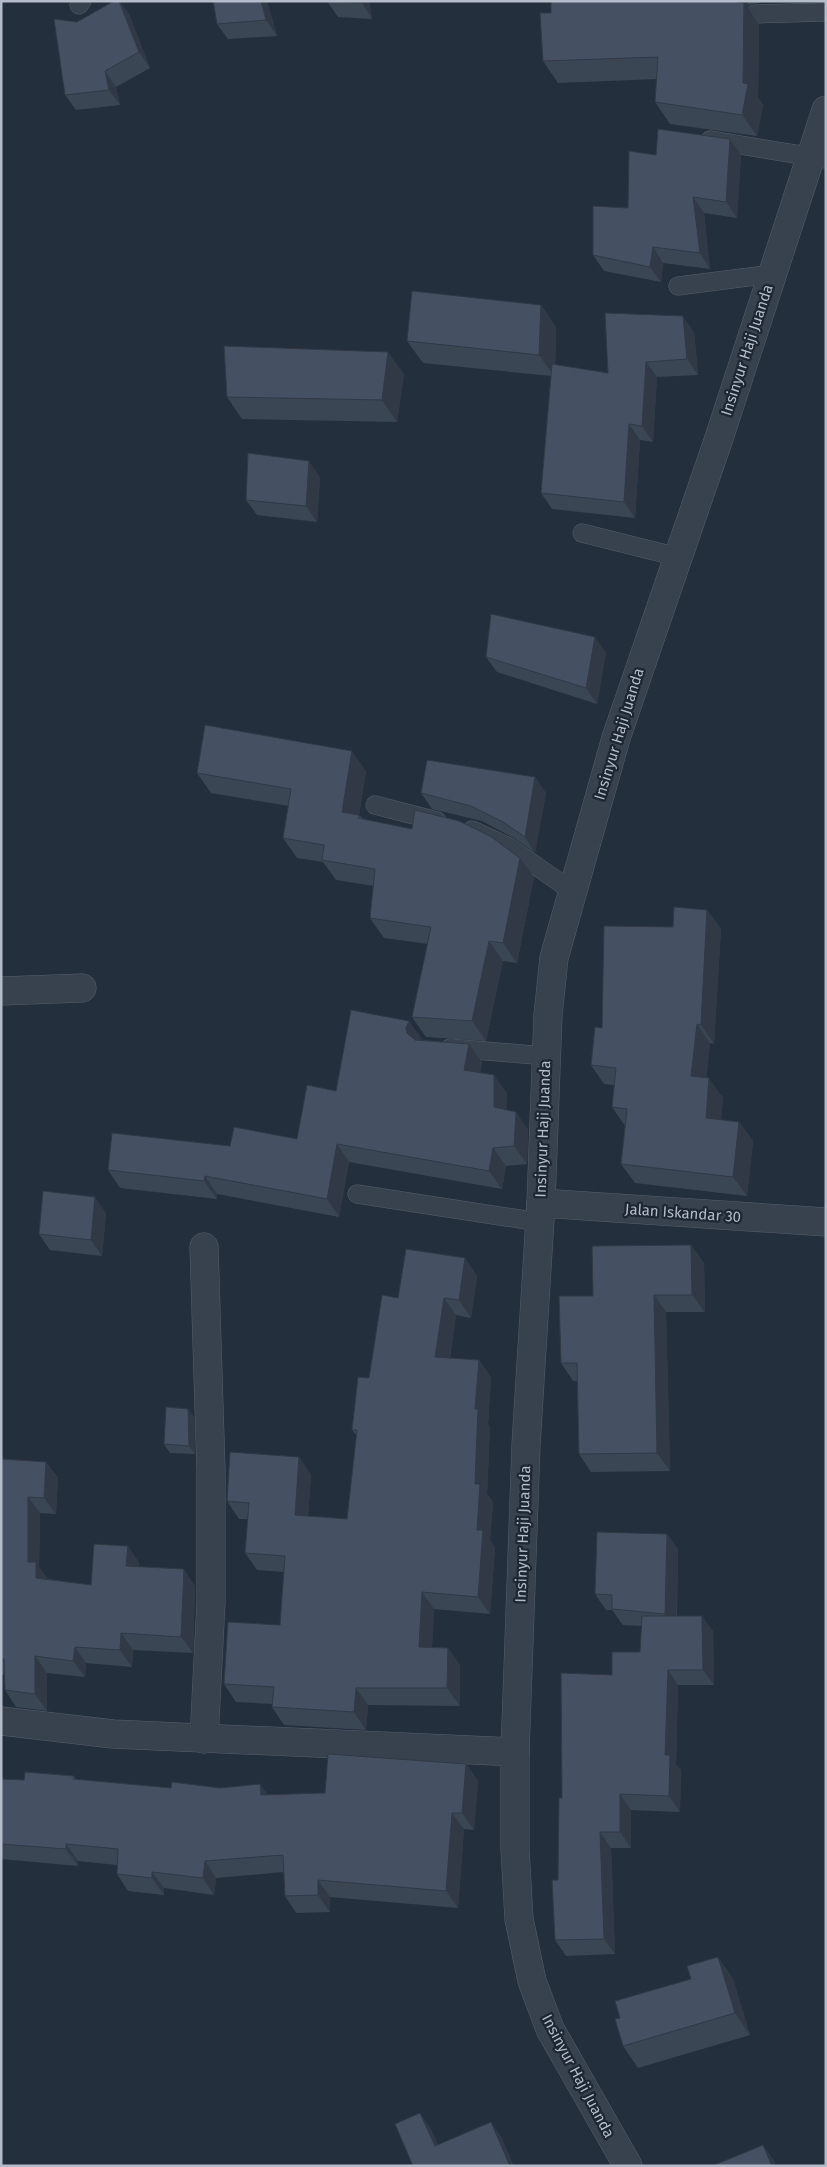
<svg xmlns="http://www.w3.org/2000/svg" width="827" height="2167" viewBox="0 0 827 2167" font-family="'Fira Sans',sans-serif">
	<rect width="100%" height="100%" fill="#242f3e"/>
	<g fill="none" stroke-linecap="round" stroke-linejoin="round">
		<g stroke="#565f6c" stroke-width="19">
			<g id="service">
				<polyline points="79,5 82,1"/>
				<polyline points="755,14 826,12"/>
				<polyline points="710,140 826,159"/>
				<polyline points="678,286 772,274"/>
				<polyline points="582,533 678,557"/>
				<polyline points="375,805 437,821"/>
				<polyline points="472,830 509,847 572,891"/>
				<polyline points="450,1048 546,1056"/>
				<polyline points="357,1194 539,1222"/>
			</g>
		</g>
		<g stroke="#565f6c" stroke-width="29">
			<g id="minor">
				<polyline points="1,991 82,988"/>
				<polyline points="541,1203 826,1222"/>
				<polyline points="204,1247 211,1470 211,1602 204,1739"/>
				<polyline points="1,1721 113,1734 515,1752"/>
			</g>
		</g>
		<g stroke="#565f6c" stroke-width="29">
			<polyline id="tertiary" points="628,2166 550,2029 532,1981 519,1919 515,1849 515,1752 526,1445 541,1203 548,1015 554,958 616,738 719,438 826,110"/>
		</g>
		<use href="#service" stroke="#38414e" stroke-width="18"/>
		<use href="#minor" stroke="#38414e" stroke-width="28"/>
		<use href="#tertiary" stroke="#38414e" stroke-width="28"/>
	</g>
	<g fill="#3b4654">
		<polygon points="267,1 277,36 228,39 217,24"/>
		<polygon points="327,1 369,1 372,19 338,17"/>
		<polygon points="551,1 760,1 760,3 749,5 748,8 759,25 758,98 763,105 757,136 670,124 655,102 657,79 558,83 543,61 551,13"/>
		<polygon points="129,14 150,68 116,87 120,105 76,110 65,95 77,22"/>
		<polygon points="730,139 741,155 737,218 704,213 710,269 663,263 661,282 604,271 593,255 628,208 656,155"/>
		<polygon points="541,305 556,327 555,365 608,373 694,332 698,375 657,377 653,442 640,440 635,518 552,509 541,493 551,376 423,363 407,341"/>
		<polygon points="404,374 397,422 242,419 227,397"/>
		<polygon points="320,477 317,522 257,515 246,500"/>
		<polygon points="606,653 597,704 497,672 486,657"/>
		<polygon points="366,771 359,815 362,818 534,877 517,963 503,961 486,1041 426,1037 412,1017 428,944 384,938 370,918 374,886 336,880 323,862 297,858 283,838 289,806 211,793 197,773"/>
		<polygon points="535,777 546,793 535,853 514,838 482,821 432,809 421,793"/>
		<polygon points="707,910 721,929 714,1044 710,1043 706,1078 723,1098 721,1120 739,1122 753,1141 747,1196 635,1183 621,1164 625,1126 612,1107 614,1085 604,1084 591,1065 602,1028 673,927"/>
		<polygon points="422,1039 422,1040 469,1044 482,1062 480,1073 507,1093 506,1110 516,1112 528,1130 527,1164 506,1166 502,1189 349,1162 339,1217 217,1194 217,1199 120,1188 108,1170 230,1146 297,1139 336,1091"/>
		<polygon points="106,1213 102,1256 50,1250 39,1234"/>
		<polygon points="691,1245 704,1263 705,1312 666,1312 670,1471 591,1472 579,1454 577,1381 573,1381 561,1363 593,1296"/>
		<polygon points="465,1258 477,1276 471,1318 456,1315 450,1358 479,1360 491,1378 488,1424 490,1427 487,1494 493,1502 490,1540 495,1548 490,1614 434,1609 432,1647 448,1648 460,1665 460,1706 368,1705 366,1730 284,1725 272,1707 272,1704 236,1702 224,1684 280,1625 284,1572 257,1570 245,1553 248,1519 239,1519 227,1501 299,1457 311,1475 308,1516 347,1519 357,1436 352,1430 369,1378 398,1298"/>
		<polygon points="188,1409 194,1417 195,1454 170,1453 164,1444"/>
		<polygon points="1,1459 46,1462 58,1478 56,1514 40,1513 39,1567 48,1579 91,1585 128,1546 139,1563 139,1567 195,1586 193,1653 133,1650 132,1667 86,1663 85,1677 47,1673 47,1711 16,1707 5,1690 5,1675 1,1675"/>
		<polygon points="667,1534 678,1550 677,1616 713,1631 714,1685 678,1685 676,1765 681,1770 680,1812 631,1810 631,1848 611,1848 615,1954 566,1956 555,1940 558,1880 562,1798 612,1675 640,1652 642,1626 623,1625 612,1610 606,1610 595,1594"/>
		<polygon points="466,1764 478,1781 474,1830 464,1829 458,1908 330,1897 330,1912 296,1913 285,1896 284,1872 216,1878 214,1895 164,1888 164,1895 128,1891 117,1874 117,1865 78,1861 78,1866 1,1859 1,1779 24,1780 74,1776 76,1779 171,1788 267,1795 325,1793"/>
		<polygon points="718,1957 733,1979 750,2035 638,2068 623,2046 620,2018 691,1979"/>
	</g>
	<g fill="#303945">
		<polygon points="119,1 120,1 129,14 150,68 139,52"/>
		<polygon points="261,1 267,1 277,36 266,20"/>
		<polygon points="361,1 369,1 372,19 362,3"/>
		<polygon points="734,1 746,1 749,5 748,8 759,25 758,98 763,105 757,136 742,115 743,83"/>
		<polygon points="105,71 116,87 120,105 109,90"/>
		<polygon points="730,139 741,155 737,218 726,202"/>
		<polygon points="693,197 704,213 710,269 700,253"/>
		<polygon points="653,247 663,263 661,282 650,267"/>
		<polygon points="541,305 556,327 555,377 539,355"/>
		<polygon points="683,316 694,332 698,375 687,359"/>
		<polygon points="388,352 404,374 397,422 382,400"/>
		<polygon points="646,362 657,377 653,442 642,426"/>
		<polygon points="629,424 640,440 635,518 624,502"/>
		<polygon points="309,461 320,477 317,522 306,506"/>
		<polygon points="595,637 606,653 597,704 586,688"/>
		<polygon points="352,751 366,771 356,832 342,812"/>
		<polygon points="535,777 546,793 535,853 525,837"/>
		<polygon points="520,858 534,877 517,963 503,943"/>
		<polygon points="707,910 721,929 714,1044 701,1025"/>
		<polygon points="489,941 503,961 486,1041 472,1021"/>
		<polygon points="409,1021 422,1039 419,1046 407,1033 406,1028"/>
		<polygon points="697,1024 710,1043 705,1095 691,1076"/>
		<polygon points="469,1044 482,1062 476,1088 464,1070"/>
		<polygon points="494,1075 507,1093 506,1125 494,1107"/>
		<polygon points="709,1078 723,1098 719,1137 706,1118"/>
		<polygon points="516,1112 528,1130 527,1164 514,1146"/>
		<polygon points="739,1122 753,1141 747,1196 733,1177"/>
		<polygon points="337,1144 349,1162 339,1217 327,1199"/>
		<polygon points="493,1148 506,1166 502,1189 489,1171"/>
		<polygon points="205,1176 217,1194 217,1199 204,1181"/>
		<polygon points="95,1197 106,1213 102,1256 91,1240"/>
		<polygon points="691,1245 704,1263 705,1312 692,1295"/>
		<polygon points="465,1258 477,1276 471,1318 459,1300"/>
		<polygon points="654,1295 666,1312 670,1471 657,1453"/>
		<polygon points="444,1298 456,1315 447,1374 435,1357"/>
		<polygon points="479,1360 491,1378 488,1424 490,1427 487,1494 493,1502 490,1540 495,1548 490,1614 478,1597 477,1530 475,1484 475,1409"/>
		<polygon points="188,1409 194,1417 195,1454 189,1446"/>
		<polygon points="299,1457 311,1475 307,1532 295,1515"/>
		<polygon points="46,1462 58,1478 56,1514 44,1498"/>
		<polygon points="28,1497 40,1513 39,1567 48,1579 47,1594 36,1578 28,1562"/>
		<polygon points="667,1534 678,1550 676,1629 665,1614"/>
		<polygon points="128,1546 139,1563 138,1583 126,1566"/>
		<polygon points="184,1569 195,1586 193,1653 181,1637"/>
		<polygon points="422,1592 434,1609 431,1665 419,1647"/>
		<polygon points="702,1616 713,1631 714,1685 703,1670"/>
		<polygon points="121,1633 133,1650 132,1667 120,1650"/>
		<polygon points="75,1647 86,1663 85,1677 73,1661"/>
		<polygon points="448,1648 460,1665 460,1706 447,1688"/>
		<polygon points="35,1656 47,1673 47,1711 35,1694"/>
		<polygon points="668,1670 678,1685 676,1765 681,1770 680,1812 669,1796 665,1755"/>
		<polygon points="356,1688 368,1705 366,1730 354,1712"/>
		<polygon points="466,1764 478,1781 474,1830 462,1813"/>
		<polygon points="260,1784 272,1801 261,1795"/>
		<polygon points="620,1794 631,1810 631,1848 620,1832"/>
		<polygon points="452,1813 464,1829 458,1908 446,1891"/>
		<polygon points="600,1832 611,1848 615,1954 604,1939"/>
		<polygon points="66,1844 78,1861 78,1866 66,1849"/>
		<polygon points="205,1861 216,1878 214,1895 203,1878"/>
		<polygon points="152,1872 164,1888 164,1895 152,1878"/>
		<polygon points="318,1880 330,1897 330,1912 318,1895"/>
		<polygon points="718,1957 733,1979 750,2035 735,2013"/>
		<polygon points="420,2113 431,2129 446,2162 435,2146"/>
		<polygon points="491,2122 502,2138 514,2166 510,2166"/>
		<polygon points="763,2145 774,2160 776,2166 772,2166"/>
	</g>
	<g fill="#455162" stroke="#303945">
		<polygon points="114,1 119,1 139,52 105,71 109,90 65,95 54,19 77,22"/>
		<polygon points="213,1 261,1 266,20 217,24"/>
		<polygon points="330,1 361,1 362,3"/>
		<polygon points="551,1 734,1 744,3 743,83 748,84 742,115 655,102 658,57 543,61 540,13 551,13"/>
		<polygon points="658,129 730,139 726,202 693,197 700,253 653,247 650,267 593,255 593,206 628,208 629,151 656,155"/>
		<polygon points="412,291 541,305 539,355 407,341"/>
		<polygon points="605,313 683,316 687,359 646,362 642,426 629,424 624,502 541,493 552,364 608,373"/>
		<polygon points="224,346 388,352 382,400 227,397"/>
		<polygon points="248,453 309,461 306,506 246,500"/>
		<polygon points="491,614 595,637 586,688 486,657"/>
		<polygon points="205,725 352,751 342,812 359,815 358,818 412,829 415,810 459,821 490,836 520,858 503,943 489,941 472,1021 412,1017 431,927 370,918 375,869 322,860 324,845 283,838 291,789 197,773"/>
		<polygon points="427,760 535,777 525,837 503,822 471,806 421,793"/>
		<polygon points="674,907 707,910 701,1025 697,1024 691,1076 709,1078 706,1118 739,1122 733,1177 621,1164 627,1109 612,1107 616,1068 591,1065 595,1027 602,1028 604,926 673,927"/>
		<polygon points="351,1010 409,1021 406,1028 407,1033 415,1040 469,1044 464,1070 494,1075 494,1107 516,1112 514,1146 493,1148 489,1171 337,1144 327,1199 205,1176 204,1181 108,1170 112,1133 230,1146 234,1127 297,1139 307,1085 336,1091"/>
		<polygon points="43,1191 95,1197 91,1240 39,1234"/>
		<polygon points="691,1245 692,1295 654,1295 657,1453 579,1454 577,1363 561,1363 559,1296 593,1296 592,1246"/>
		<polygon points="406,1249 465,1258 459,1300 444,1298 435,1357 479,1360 475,1409 478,1409 475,1484 480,1484 477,1530 483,1530 478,1597 422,1592 419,1647 448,1648 447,1688 356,1688 354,1712 272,1707 274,1687 224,1684 228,1622 280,1625 285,1556 245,1553 249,1503 227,1501 230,1452 299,1457 295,1515 347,1519 357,1430 352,1430 358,1377 369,1378 382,1295 398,1298"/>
		<polygon points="166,1407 188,1409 189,1446 164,1444"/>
		<polygon points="1,1459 46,1462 44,1498 28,1497 28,1562 36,1562 36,1578 91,1585 94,1544 128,1546 126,1566 184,1569 181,1637 121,1633 120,1650 75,1647 73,1661 35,1656 35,1694 5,1690 4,1659 1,1659"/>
		<polygon points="597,1532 667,1534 665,1614 612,1609 612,1595 595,1594"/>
		<polygon points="642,1616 702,1616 703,1670 668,1670 665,1755 670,1755 669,1796 620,1794 620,1832 600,1832 604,1939 555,1940 552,1880 558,1880 559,1798 562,1798 561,1673 612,1675 612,1652 640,1652"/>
		<polygon points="328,1754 466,1764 462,1813 452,1813 446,1891 318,1880 318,1895 285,1896 283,1855 205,1861 203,1878 152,1872 152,1878 117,1874 118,1849 66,1844 66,1849 1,1844 1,1779 24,1780 25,1772 74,1776 73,1779 171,1788 172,1782 220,1788 260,1784 261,1795 325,1793"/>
		<polygon points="718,1957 735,2013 623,2046 615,2019 620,2018 615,2001 691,1979 687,1966"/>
		<polygon points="420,2113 435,2146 491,2122 510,2166 413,2166 395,2124"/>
		<polygon points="763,2145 772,2166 712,2166"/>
	</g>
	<g text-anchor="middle" stroke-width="4.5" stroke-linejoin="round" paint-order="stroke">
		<g font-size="15" fill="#b4bcc9" stroke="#1d2633">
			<text transform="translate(747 350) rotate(-72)" y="5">Insinyur Haji Juanda</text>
			<text transform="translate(619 734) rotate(-73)" y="5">Insinyur Haji Juanda</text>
			<text transform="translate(543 1129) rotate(-88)" y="5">Insinyur Haji Juanda</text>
			<text transform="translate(683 1213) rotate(4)" y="5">Jalan Iskandar 30</text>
			<text transform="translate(523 1534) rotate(-88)" y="5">Insinyur Haji Juanda</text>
			<text transform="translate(578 2076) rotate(62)" y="5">Insinyur Haji Juanda</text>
		</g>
	</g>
	<rect width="827" height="2167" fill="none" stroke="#b4bcc9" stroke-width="5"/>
</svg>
